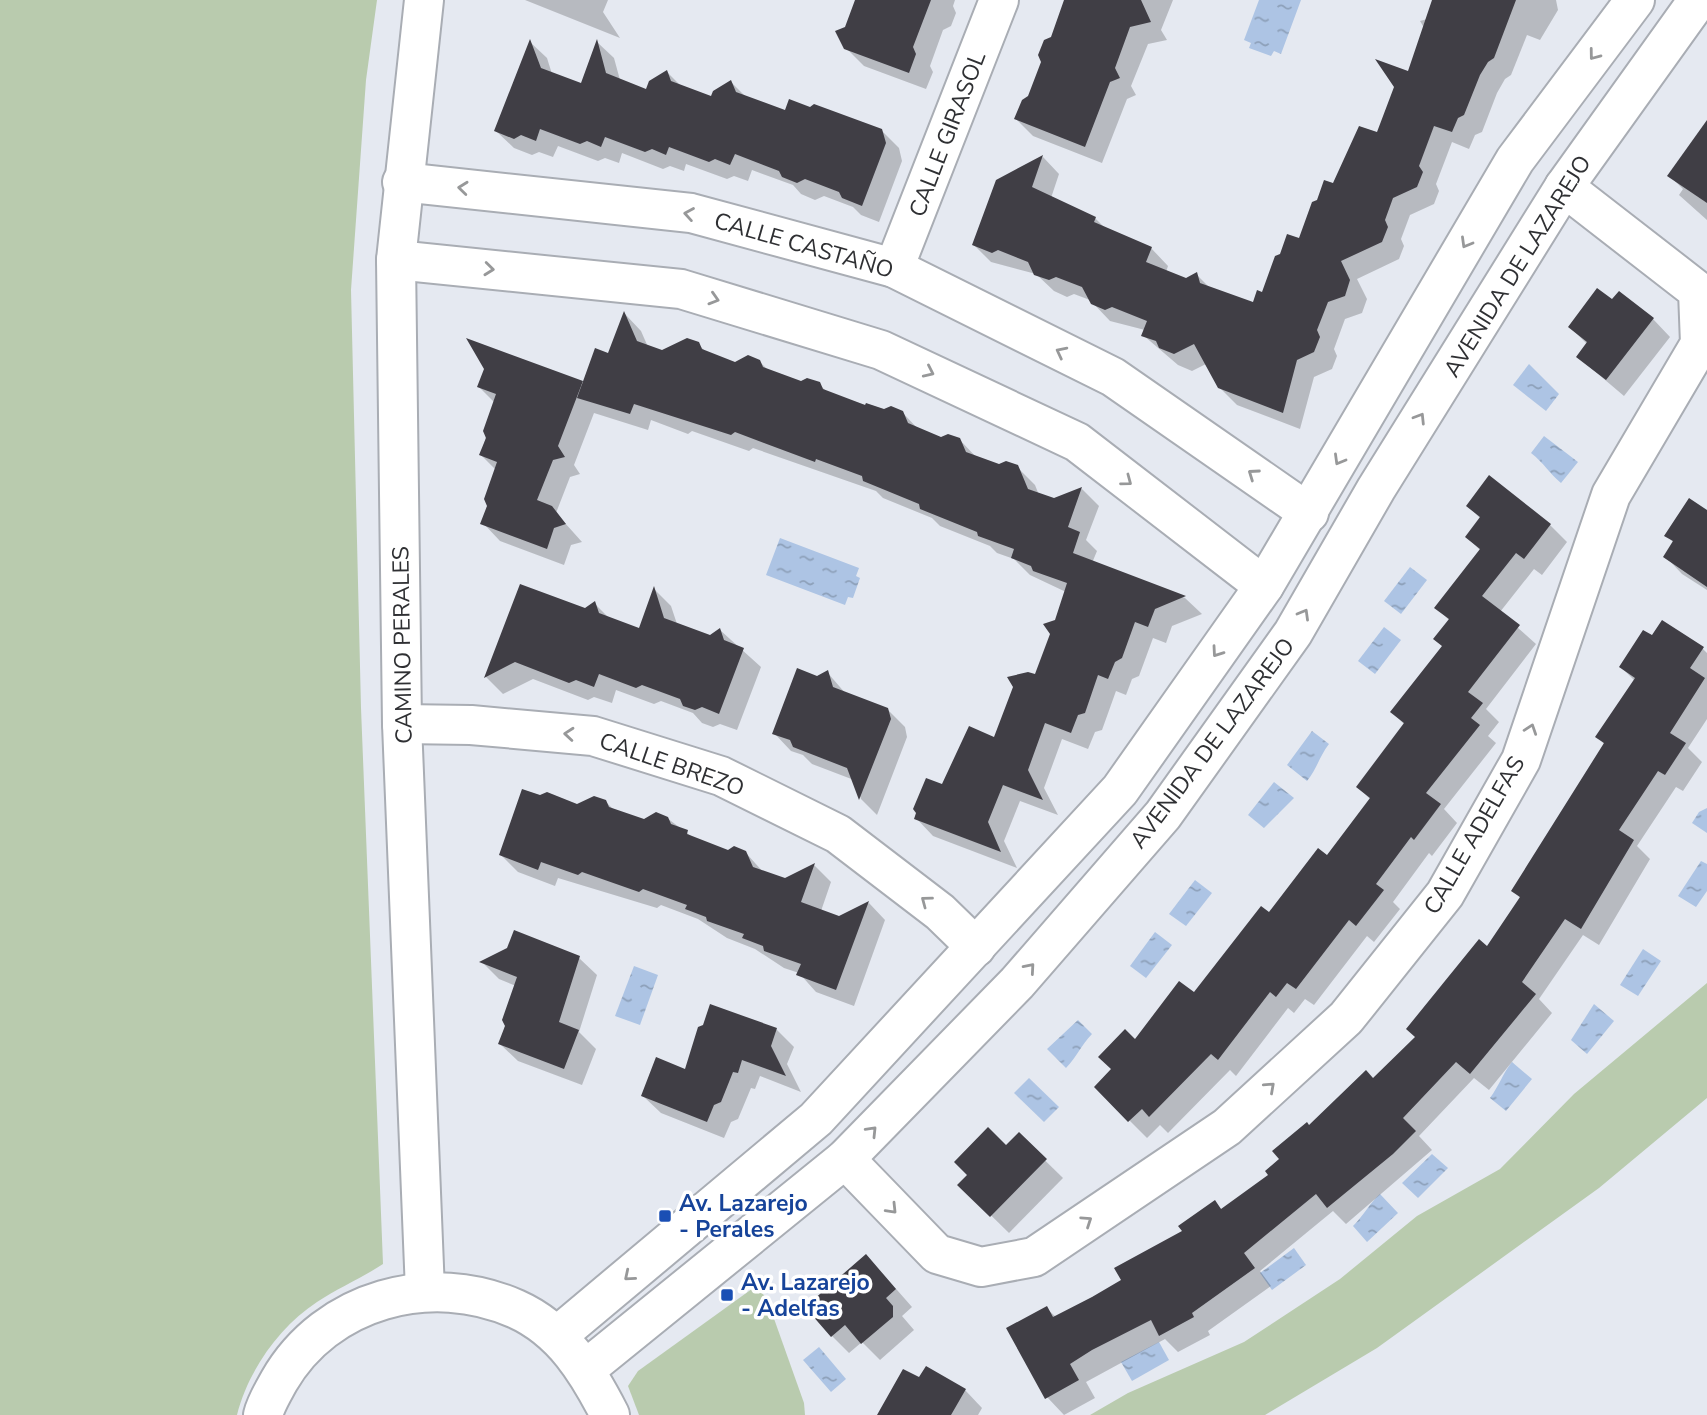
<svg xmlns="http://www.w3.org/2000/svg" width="1707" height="1415" viewBox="0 0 1707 1415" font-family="'Nunito Sans',sans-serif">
	<defs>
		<pattern id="water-ripples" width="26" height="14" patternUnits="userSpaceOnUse" patternTransform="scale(1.75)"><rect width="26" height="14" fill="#adc4e4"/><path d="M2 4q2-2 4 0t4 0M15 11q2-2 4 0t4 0" fill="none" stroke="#8da0b9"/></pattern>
	</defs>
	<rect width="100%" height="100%" fill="#e5e9f1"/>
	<g fill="#b9cbae">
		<path d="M0 0H377L366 80 351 290 361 708 383 1264C362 1278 338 1288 317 1302 279 1327 248 1371 237 1415H0Z"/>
		<polygon points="1707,983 1707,1098 1599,1188 1377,1348 1265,1415 1090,1415 1128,1393 1244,1342 1340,1279 1417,1216 1500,1169 1574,1094"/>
		<polygon points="756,1286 767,1299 804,1403 805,1415 639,1415 628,1386 638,1371"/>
	</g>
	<g fill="url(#water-ripples)">
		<polygon points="1259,0 1301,0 1281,54 1274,51 1271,56 1249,48 1251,43 1244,40"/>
		<polygon points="1529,364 1559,394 1546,411 1513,385"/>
		<path d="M1544 436 1578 462 1561 483C1550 474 1544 463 1531 453Z"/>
		<polygon points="780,538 859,568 856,576 860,578 853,598 848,597 845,605 766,575"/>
		<polygon points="1410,567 1427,580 1401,614 1384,601"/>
		<polygon points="1384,627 1401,640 1375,674 1358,661"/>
		<path d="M1312 731 1329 744C1319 757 1317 769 1307 781L1287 765Z"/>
		<polygon points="1274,782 1294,798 1264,828 1248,815"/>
		<polygon points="1707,808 1707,833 1692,823 1699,812"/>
		<polygon points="1701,861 1707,864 1707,891 1696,907 1678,896"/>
		<polygon points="1195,880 1212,893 1186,926 1169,914"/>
		<polygon points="1155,932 1172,945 1146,978 1130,966"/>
		<polygon points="1643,949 1661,961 1638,996 1620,985"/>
		<polygon points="634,966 658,975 640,1025 615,1016"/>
		<polygon points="1594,1004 1614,1021 1587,1054 1571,1040"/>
		<path d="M1078 1020 1092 1034C1081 1045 1077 1057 1066 1068L1047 1049Z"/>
		<path d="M1512 1062 1532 1079 1506 1111 1490 1098C1499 1086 1503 1073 1512 1062Z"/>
		<polygon points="1029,1078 1059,1107 1044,1122 1014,1093"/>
		<polygon points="1432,1154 1448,1168 1418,1198 1402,1183"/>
		<path d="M1380 1194 1398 1213 1367 1242 1353 1226C1364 1215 1369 1204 1380 1194Z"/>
		<polygon points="1294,1248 1306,1265 1272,1290 1260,1273"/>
		<polygon points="1159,1342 1169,1360 1132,1381 1121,1362"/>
		<polygon points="819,1347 846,1379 831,1392 803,1360"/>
	</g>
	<g fill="#0003">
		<polygon points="525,0 608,0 603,12 620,38"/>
		<polygon points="857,0 955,0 953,6 956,13 951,26 943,30 930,66 933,72 926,89 864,66 846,48 847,28"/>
		<polygon points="1069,0 1173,0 1161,30 1167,40 1148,44 1131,86 1136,95 1127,99 1102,163 1033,136 1016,119 1029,98"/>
		<polygon points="1459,0 1556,0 1558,10 1540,40 1527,35 1511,75 1505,79 1497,93 1482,132 1475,135 1469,149 1452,142 1436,184 1439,191 1434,204 1410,215 1401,239 1404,246 1399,259 1357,279 1367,299 1362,313 1345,319 1334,349 1337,356 1332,369 1314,377 1300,429 1237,405 1219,387 1206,364 1192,371 1178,365 1143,335 1145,330 1110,321 1090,300 1074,294 1067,297 1054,291 1036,274 991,262 974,245 998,181 1043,157 1059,174 1051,198 1095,218 1105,228 1151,248 1168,266 1166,272 1186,280 1196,274 1211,289 1254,304 1300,241 1318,202 1378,134 1409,73 1426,31 1420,21 1438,16"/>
		<polygon points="530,42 547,58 552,74 582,85 597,42 614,58 620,80 647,91 667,72 682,87 712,99 731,82 746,97 786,113 881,130 899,148 902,161 879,222 861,215 853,207 824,196 815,200 801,194 793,185 752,170 748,181 734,176 727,179 686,164 684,171 670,166 663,169 622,153 619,163 605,158 598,161 558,146 553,157 539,152 532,155 514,148 496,131"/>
		<polygon points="1707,146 1707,220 1679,195 1683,189 1670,176"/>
		<polygon points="1613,301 1653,319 1670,337 1624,396 1578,357 1588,345 1570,327"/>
		<polygon points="625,314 641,331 648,347 662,352 698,344 707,353 735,364 759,361 769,371 801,383 819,384 828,393 884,411 902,412 919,430 941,439 959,439 977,458 999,466 1017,467 1035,485 1039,495 1054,500 1082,489 1099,506 1086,540 1097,551 1092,563 1185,598 1202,614 1172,626 1166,643 1153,638 1139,676 1132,679 1126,695 1116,691 1102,730 1095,732 1088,749 1062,739 1044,788 1058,815 1020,801 1004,841 1017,868 933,836 916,818 942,786 995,739 1036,677 1066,592 1030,575 1014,559 997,553 990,546 940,526 932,518 883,498 876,491 753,448 749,451 692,431 688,434 651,420 648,430 594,413 574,465 580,474 570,477 556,513 582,542 571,545 564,565 500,541 483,523 496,470 481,455 495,403 479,387 584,385 609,355"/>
		<polygon points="1468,506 1550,525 1567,542 1542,575 1534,569 1500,612 1536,644 1486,709 1499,722 1488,736 1496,743 1444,809 1457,823 1432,856 1429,853 1393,902 1400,909 1374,942 1367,936 1314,1005 1305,999 1294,1013 1288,1008 1236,1076 1230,1070 1168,1133 1160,1125 1147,1138 1096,1087 1135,1042 1195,995 1327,857 1371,800 1358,787 1405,725 1392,712 1443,646 1450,621 1436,607 1481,551 1467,537 1481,519"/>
		<polygon points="1707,512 1707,590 1682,574 1665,556 1674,543 1666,535"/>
		<polygon points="521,586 585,610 595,604 611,620 640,631 655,590 671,606 677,624 711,637 720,630 761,667 737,730 720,724 713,727 702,723 693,713 661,701 654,704 616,690 612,703 594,697 588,700 533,679 503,694 486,677"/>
		<polygon points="1653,638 1702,648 1707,653 1707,719 1688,748 1702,762 1683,791 1676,787 1637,846 1650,859 1599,945 1583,935 1539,999 1552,1013 1489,1090 1474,1078 1419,1136 1432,1150 1346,1224 1333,1211 1260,1271 1271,1286 1208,1331 1210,1335 1178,1352 1165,1339 1086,1382 1095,1398 1064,1415 1047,1397 1046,1308 1056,1317 1123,1281 1185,1232 1215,1202 1222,1210 1271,1175 1310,1127 1373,1080 1416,1037 1488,948 1521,899 1514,891 1605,745 1598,737 1635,681 1621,667"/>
		<polygon points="827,672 846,694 887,709 905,727 907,737 877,815 861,799 854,780 812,764 803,755 791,751 774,733 817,678"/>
		<polygon points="605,801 614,810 644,821 667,818 695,839 728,852 746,853 764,873 785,880 814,865 831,882 821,911 839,918 869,903 885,920 854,1006 816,992 799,973 784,968 755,949 727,938 698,919 661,905 657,908 558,878 555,886 518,872 501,855 577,806"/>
		<polygon points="579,958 597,975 579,1032 596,1049 582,1085 518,1061 500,1044 516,986 499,979 482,962"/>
		<polygon points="776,1029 794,1047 787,1064 801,1092 760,1076 755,1089 751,1088 738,1119 731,1122 724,1138 661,1113 643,1096 686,1071"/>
		<polygon points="1019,1135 1063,1178 1009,1233 960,1185"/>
		<polygon points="883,1274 912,1307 902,1316 914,1330 880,1360 862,1342 849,1353 832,1336"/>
		<polygon points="920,1380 965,1390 982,1408 978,1415 886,1415"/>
	</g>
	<g fill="#403e45">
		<polygon points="855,0 931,0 913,47 916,54 909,73 844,49 835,31 845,27"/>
		<polygon points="1064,0 1141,0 1151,22 1130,27 1115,68 1120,78 1110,82 1085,147 1014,119 1022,100 1028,96 1041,62 1038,55 1044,40 1051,37"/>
		<polygon points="1432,0 1516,0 1494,58 1488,62 1480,75 1464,115 1458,118 1452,132 1434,126 1419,166 1423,172 1417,187 1393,198 1385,220 1388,227 1382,242 1341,261 1350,280 1345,296 1328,302 1317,330 1320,337 1314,352 1297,360 1283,413 1218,388 1194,344 1174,354 1159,348 1156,341 1141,336 1147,321 1112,307 1105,310 1091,304 1082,287 1056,277 1049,280 1034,275 1028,262 998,250 992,253 972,245 996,180 1043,155 1032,187 1096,217 1094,222 1152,247 1146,262 1186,278 1197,272 1200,283 1253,302 1257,290 1262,292 1275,256 1280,254 1287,234 1299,238 1312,202 1317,200 1324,180 1333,183 1359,126 1377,132 1394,87 1375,59 1408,71"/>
		<polygon points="530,39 541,68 581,83 597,39 606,73 646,89 649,81 667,70 671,81 711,96 713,91 731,80 736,92 785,110 789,99 810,107 814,104 882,129 886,143 862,206 842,198 839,192 805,179 797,183 782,177 779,171 735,154 730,165 715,159 709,162 669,147 666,155 652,149 645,152 605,137 601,147 587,141 580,144 540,129 536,141 521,135 514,139 494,131"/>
		<polygon points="1707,120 1707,203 1667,176"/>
		<polygon points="1597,288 1612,299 1619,291 1654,318 1606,380 1576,357 1587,342 1568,327"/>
		<polygon points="624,311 637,341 662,350 687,338 699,342 702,349 735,362 748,355 760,360 763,367 801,381 807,378 820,382 823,389 865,405 866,403 884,409 891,406 903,411 908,423 941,437 948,434 960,438 966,452 999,464 1006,461 1018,465 1028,489 1054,498 1082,487 1068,527 1080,532 1073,553 1186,596 1155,609 1148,627 1135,622 1122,658 1115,662 1108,679 1098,675 1085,713 1078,715 1071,733 1045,723 1028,770 1043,800 1003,785 988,822 1001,852 914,819 916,813 913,809 926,778 942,784 969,726 994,737 1013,687 1007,677 1028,672 1035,674 1050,634 1043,624 1055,620 1067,583 1033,571 1031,566 1011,558 1014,549 978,536 977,532 920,509 919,504 863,481 862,476 816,459 815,462 735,432 731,435 634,404 630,414 577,398 595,348 608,353"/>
		<polygon points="466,338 583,381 558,446 565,457 553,460 537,500 552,506 566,524 554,528 547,549 480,524 487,506 484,499 497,462 479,455 486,438 483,431 496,394 477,387 484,369"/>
		<polygon points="1489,475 1551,524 1524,559 1516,553 1482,596 1520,625 1468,692 1483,703 1471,718 1480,725 1426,793 1441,804 1414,840 1411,837 1376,884 1384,890 1356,926 1349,920 1296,989 1287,983 1276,997 1270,992 1218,1060 1211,1054 1149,1117 1142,1109 1128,1122 1094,1087 1111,1069 1098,1057 1125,1029 1135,1039 1179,981 1194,992 1261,906 1269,912 1318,848 1327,855 1370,798 1356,787 1404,723 1390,712 1442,646 1433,639 1449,619 1434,608 1480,549 1465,537 1480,517 1466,506"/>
		<polygon points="1689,498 1707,510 1707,587 1663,557 1673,541 1664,536"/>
		<polygon points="520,584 585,608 595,601 599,613 639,628 654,586 664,618 710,635 720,628 724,640 744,648 719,714 702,707 695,710 683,706 680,699 642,685 636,688 599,674 594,687 576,680 569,683 515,662 484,678"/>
		<polygon points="1662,620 1704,647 1690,668 1705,678 1670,733 1686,743 1665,775 1658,771 1619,830 1634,840 1581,929 1565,919 1522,982 1536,994 1470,1074 1456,1062 1403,1118 1416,1131 1393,1154 1327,1208 1316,1194 1244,1253 1255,1268 1192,1313 1194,1317 1159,1336 1151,1320 1092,1350 1070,1364 1079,1380 1045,1399 1006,1328 1047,1306 1053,1317 1092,1297 1121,1280 1114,1268 1182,1231 1178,1226 1215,1200 1221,1209 1268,1175 1265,1171 1279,1159 1272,1151 1307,1122 1309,1125 1366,1070 1373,1078 1415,1037 1406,1029 1479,939 1487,946 1520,897 1511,891 1604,743 1595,737 1635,678 1619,667 1643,630 1652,635"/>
		<polygon points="797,668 817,676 828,670 833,687 888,708 891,719 859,800 847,768 793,747 790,740 772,734"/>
		<polygon points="522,789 540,795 547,792 577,804 594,796 606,800 609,807 644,819 656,812 668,817 671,824 688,830 687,834 728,850 734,846 746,851 753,867 785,878 815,863 801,902 839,916 869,901 836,990 796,975 801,964 764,951 763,946 742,938 744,934 707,921 706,917 685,909 687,905 643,889 639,892 582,872 578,875 541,862 538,870 499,855"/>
		<polygon points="514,930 580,956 559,1022 579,1030 564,1069 498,1044 505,1026 502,1020 517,977 479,962 507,948"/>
		<polygon points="710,1004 777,1028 771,1046 786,1076 742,1060 738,1073 733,1072 721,1102 714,1105 707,1122 641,1096 656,1057 685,1069 698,1027 703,1025"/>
		<polygon points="988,1127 1006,1145 1019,1132 1047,1159 990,1217 957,1185 967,1175 954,1162"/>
		<polygon points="866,1254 896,1289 886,1298 893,1306 893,1317 861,1344 845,1325 831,1337 805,1307"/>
		<polygon points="926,1366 966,1389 951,1415 877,1415 903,1369 919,1377"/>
	</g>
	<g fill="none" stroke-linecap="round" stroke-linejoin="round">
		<g stroke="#a9adb4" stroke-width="42">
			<g id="street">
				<polyline points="424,0 396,260 402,724 425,1291"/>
				<polyline points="402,182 691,213 894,268 1113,377 1309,513"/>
				<polyline points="396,260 681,289 881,350 1077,442 1264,586"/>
				<polyline points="894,268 999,0"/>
				<polyline points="402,724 471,725 593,736 721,776 838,834 940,912 976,947"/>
				<polyline points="845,1159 937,1254 981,1267 1034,1257 1227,1127 1346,1018 1445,894 1521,760 1611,495 1700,344 1698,291 1564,187"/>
				<polyline points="557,1336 816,1119 1120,790 1264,586 1515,160 1635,0"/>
				<polyline points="586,1369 845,1159 1017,983 1163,815 1293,633 1376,489 1564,187 1698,0"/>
				<path d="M263 1415C266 1403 273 1392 279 1381 326 1299 431 1271 516 1309 563 1330 588 1372 610 1415"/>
			</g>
		</g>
		<use href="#street" stroke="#fff" stroke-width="38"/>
	</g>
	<defs><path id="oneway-chevron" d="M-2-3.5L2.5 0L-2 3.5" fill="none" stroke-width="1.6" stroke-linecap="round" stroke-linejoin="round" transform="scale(1.75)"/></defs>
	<g stroke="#979899">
		<use href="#oneway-chevron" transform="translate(1594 55) rotate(127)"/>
		<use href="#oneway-chevron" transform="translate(463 188) rotate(-174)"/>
		<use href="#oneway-chevron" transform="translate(689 214) rotate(-170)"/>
		<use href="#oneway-chevron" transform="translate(1466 243) rotate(120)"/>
		<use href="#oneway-chevron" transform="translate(489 269) rotate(6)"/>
		<use href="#oneway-chevron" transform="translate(714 299) rotate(17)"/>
		<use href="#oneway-chevron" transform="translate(1061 352) rotate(-153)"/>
		<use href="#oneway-chevron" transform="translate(929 372) rotate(25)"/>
		<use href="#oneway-chevron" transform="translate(1420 418) rotate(-58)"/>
		<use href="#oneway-chevron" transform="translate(1339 460) rotate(120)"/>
		<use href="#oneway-chevron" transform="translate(1253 474) rotate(-145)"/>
		<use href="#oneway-chevron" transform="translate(1127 481) rotate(37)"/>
		<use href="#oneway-chevron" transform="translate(1304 614) rotate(-60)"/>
		<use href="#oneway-chevron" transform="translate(1217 652) rotate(125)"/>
		<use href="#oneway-chevron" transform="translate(1531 729) rotate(-71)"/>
		<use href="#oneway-chevron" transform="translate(569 734) rotate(-175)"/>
		<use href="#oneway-chevron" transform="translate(926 901) rotate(-143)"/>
		<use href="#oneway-chevron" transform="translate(1030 968) rotate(-49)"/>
		<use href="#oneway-chevron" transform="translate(1270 1087) rotate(-42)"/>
		<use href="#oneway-chevron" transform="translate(872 1131) rotate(-46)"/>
		<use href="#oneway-chevron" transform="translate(892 1209) rotate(46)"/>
		<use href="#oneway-chevron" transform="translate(1087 1221) rotate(-34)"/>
		<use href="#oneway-chevron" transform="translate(629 1276) rotate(140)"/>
	</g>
	<g fill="#1a4fb4" stroke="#fff" stroke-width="2.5">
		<rect x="658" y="1209" width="14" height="14" rx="3.5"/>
		<rect x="720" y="1288" width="14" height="14" rx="3.5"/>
	</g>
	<g text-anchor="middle" stroke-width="7" stroke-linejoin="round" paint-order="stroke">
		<g font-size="23" fill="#2f3033" stroke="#fff">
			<text transform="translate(947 134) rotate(-69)" y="8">CALLE GIRASOL</text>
			<text transform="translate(804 245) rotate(16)" y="8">CALLE CASTAÑO</text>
			<text transform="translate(1517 266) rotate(-58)" y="8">AVENIDA DE LAZAREJO</text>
			<text transform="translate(402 645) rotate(-91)" y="8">CAMINO PERALES</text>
			<text transform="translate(1212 743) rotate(-53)" y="8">AVENIDA DE LAZAREJO</text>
			<text transform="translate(672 764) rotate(19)" y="8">CALLE BREZO</text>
			<text transform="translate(1474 835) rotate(-60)" y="8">CALLE ADELFAS</text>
		</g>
		<g font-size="23" font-weight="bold" fill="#164399" stroke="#fff" text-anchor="start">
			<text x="679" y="1211">Av. Lazarejo<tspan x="679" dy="26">- Perales</tspan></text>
			<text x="741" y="1290">Av. Lazarejo<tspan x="741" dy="26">- Adelfas</tspan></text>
		</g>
	</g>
</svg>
